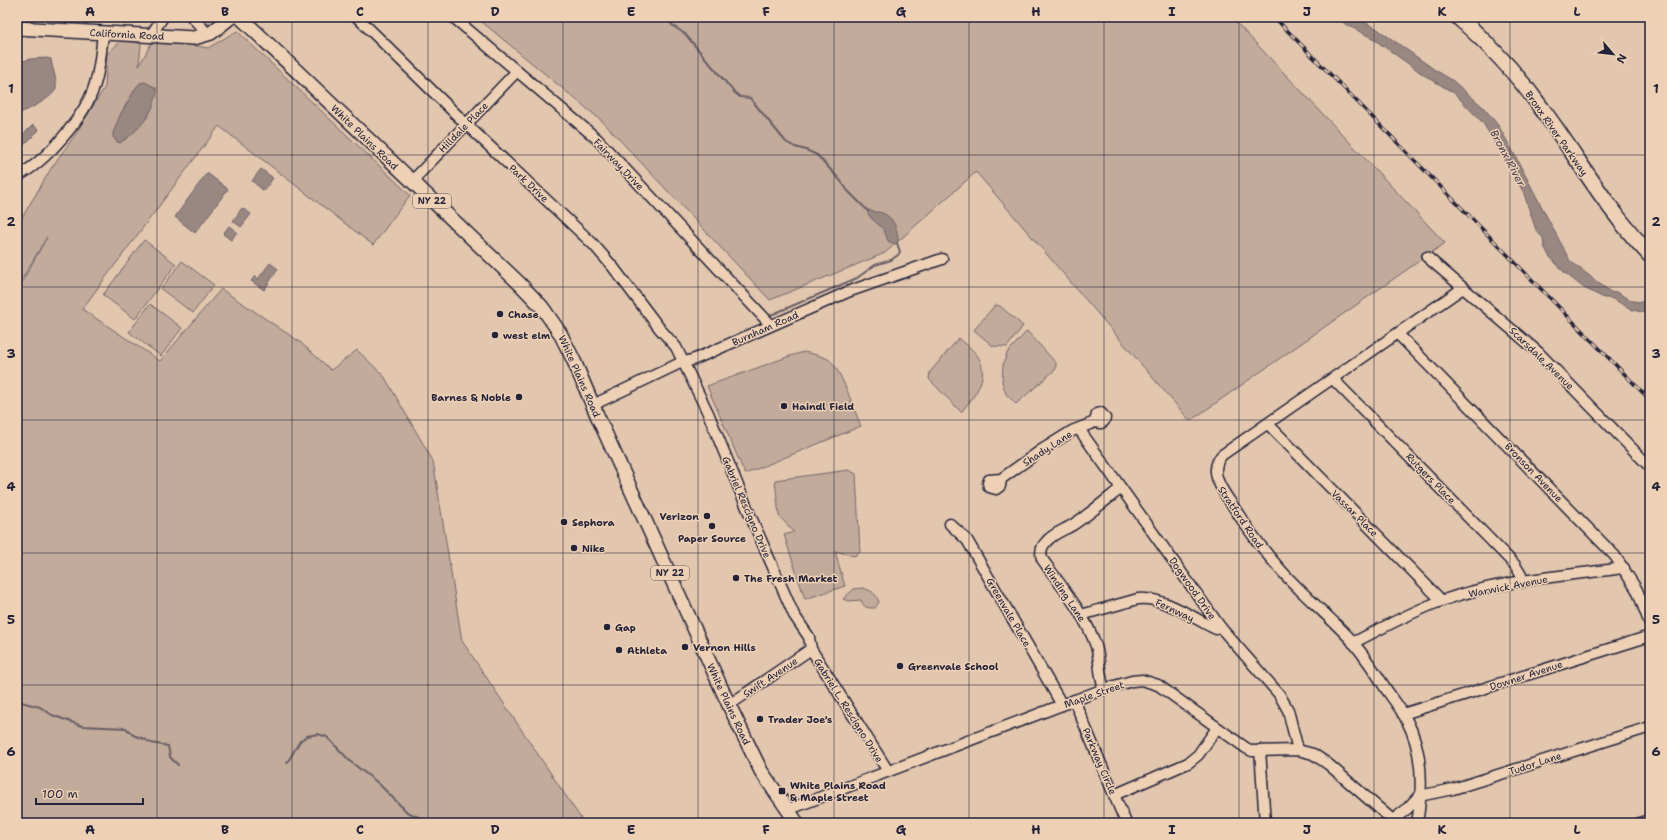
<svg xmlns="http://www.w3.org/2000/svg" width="1667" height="840" viewBox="0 0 1667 840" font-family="'Shantell Sans',sans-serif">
	<rect width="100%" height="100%" fill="#e2c6ae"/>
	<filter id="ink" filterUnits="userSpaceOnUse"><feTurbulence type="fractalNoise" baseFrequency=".025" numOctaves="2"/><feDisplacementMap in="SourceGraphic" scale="8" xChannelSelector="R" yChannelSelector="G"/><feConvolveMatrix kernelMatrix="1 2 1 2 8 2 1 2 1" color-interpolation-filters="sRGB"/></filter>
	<g filter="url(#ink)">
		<g fill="#c2ab9b" stroke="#72666b">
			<polygon points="200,17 219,17 211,26"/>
			<polygon points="476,17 1231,17 1445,243 1190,421 976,172 885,253 770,300 602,121"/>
			<polygon points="237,31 410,195 373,245 219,126 82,309 160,361 221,289 300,342 331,370 357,350 384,376 433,461 462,641 584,823 17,823 17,291 47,237 17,287 17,226 52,167 75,135 105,87 107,54 124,38 141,44 139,66 152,42 168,41 208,48"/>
			<polygon points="144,240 176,264 135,319 103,295"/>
			<polygon points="182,261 214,285 193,313 161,289"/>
			<polygon points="150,304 182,328 161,356 129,332"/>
			<polygon points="995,305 1000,306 1023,326 1007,347 993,346 974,330"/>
			<polygon points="1027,331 1056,363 1056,369 1016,404 1006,394 1002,382 1003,365 1007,353"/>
			<path d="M959 338C965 343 972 349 977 355 991 376 975 396 961 412L929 379 930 372Z"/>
			<path d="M804 352C812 354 820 355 828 359 841 367 854 411 861 426L745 474 707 386 790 356Z"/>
			<polygon points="849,470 856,474 860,552 854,556 835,551 845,586 805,599 784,535 794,532 779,516 775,480"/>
			<path d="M862 588C871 590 876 593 879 602L875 608C867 608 864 608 861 600L848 601 843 599 854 589Z"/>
		</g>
		<g fill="#998782" stroke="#695f66">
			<polygon points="1337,17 1354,17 1376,28 1435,70 1452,80 1483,107 1498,125 1511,148 1570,261 1612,293 1616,292 1633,301 1650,303 1650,314 1633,310 1611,298 1604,298 1584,288 1565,273 1549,256 1544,246 1543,238 1536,230 1523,191 1483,123 1454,93 1424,75 1372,38 1345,24"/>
			<path d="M46 58 51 59C52 69 57 77 56 88 55 97 26 111 17 114V63L30 59Z"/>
			<path d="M145 82 156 88C158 92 157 93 156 97 151 117 137 132 120 143L117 142 113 137V133L121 113 137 86 140 83Z"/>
			<polygon points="33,125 39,130 23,146 17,140"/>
			<polygon points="261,169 273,178 264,191 252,181"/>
			<polygon points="207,173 228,189 195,233 175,217"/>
			<polygon points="242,208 251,214 241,227 233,221"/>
			<path d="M869 210C873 212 874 212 878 212 893 214 898 229 898 241L895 244 888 241C886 236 885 230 880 226 875 221 870 219 867 211Z"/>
			<polygon points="229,226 237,232 231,240 223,234"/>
			<polygon points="270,263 278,269 264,290 251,281 255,276 258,279"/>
		</g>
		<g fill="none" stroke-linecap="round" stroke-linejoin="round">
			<g stroke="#695f66" stroke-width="2">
				<path d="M667 17C671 27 677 28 685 34L734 92 740 97 750 98 786 142 795 147 806 150 817 155 840 180 848 191 868 211"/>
				<polyline points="771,315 857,278 875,265 891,260 898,255 900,252 897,243"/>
				<polyline points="17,701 40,707 52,715 82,726 126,728 133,735 144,739 151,743 168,746 170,757 178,765"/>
				<polyline points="287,763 300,741 307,736 318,734 327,737 351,762 378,783 407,812 432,823"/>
			</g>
			<g stroke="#22223b" stroke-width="13">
				<g id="minor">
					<polyline points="192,17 208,34"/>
					<polyline points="357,17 466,124 593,244 613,267 660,329 676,347 708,413 750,515 794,615 809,637 811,649 888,771"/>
					<polyline points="453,17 596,138 771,325"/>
					<polyline points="151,35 163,17"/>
					<path d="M17 176C45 163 85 116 94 87 100 70 101 51 103 33"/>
					<polyline points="415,185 418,175 517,71"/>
					<polyline points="1427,257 1538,352 1650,467"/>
					<polyline points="1398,334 1615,556 1637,590 1650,624"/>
					<polyline points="1333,379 1515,565 1521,575 1522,582"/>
					<polyline points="593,406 601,401 678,364 695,359 850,291 942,259"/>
					<polyline points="1268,424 1442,601"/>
					<polyline points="1079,429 1221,628 1279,694 1288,710 1298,750"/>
					<polyline points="1001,479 1000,486 996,489 989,487 988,483 989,480 1001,479 1040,451 1072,431 1095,422 1101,423 1104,421 1105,418 1101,413 1097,414 1095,422"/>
					<polyline points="950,524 967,540 1062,705"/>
					<path d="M1081 615 1138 599C1163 596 1193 618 1216 629L1221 628"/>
					<path d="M1353 643C1382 628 1411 612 1441 601 1499 580 1563 576 1624 568"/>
					<path d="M1104 689C1099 674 1100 660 1096 646 1085 614 1061 586 1042 559 1040 552 1041 547 1046 542 1053 533 1065 530 1074 524 1091 513 1106 500 1121 488"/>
					<polyline points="1074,700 1126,823"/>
					<polyline points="729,705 811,649"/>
					<polyline points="1403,714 1650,636"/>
					<polyline points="1260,750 1265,823"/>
					<polyline points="1114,795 1188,763 1198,755 1217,728"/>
					<polyline points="1419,796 1453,789 1650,727"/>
					<polyline points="787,810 1104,689 1132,681 1142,680 1158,685 1246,748 1252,751 1298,750 1313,754 1328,764 1396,823"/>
					<polyline points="1393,820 1407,809 1419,796"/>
					<path d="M1417 823C1423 789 1423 750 1406 719 1401 709 1393 699 1386 689 1376 673 1365 657 1353 642 1336 623 1317 607 1299 589 1273 564 1252 536 1233 506 1223 491 1207 472 1222 455L1463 288"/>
					<polyline points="1639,823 1650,820"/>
				</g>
			</g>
			<g stroke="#22223b" stroke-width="16">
				<g id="major">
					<polyline points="240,17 520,284 542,307 560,333 574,361 597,415 729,705 761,771 797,823"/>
					<polyline points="17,28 194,38 211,33 231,17"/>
				</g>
			</g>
			<g stroke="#22223b" stroke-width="18">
				<path id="highway" d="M1458 17C1489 44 1518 75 1542 109 1579 159 1606 209 1650 255"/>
			</g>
			<use href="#minor" stroke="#eed1b5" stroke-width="10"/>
			<use href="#major" stroke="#eed1b5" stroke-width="13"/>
			<use href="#highway" stroke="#eed1b5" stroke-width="15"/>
			<g stroke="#22223b" stroke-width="3.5">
				<polyline id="rail" points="1274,17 1650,400"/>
			</g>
			<use href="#rail" stroke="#eed1b5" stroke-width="2" stroke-dasharray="6" stroke-linecap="butt"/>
		</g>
	</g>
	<path fill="none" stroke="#22223b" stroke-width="1" stroke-opacity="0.55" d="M157 17V823M292 17V823M428 17V823M563 17V823M698 17V823M834 17V823M969 17V823M1104 17V823M1239 17V823M1374 17V823M1510 17V823M17 155H1650M17 287H1650M17 420H1650M17 553H1650M17 685H1650"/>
	<g fill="#22223b" stroke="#eed1b5" stroke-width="1.5">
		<circle cx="500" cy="314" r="4"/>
		<circle cx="495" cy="335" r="4"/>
		<circle cx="519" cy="397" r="4"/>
		<circle cx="784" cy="406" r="4"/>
		<circle cx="707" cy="516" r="4"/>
		<circle cx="564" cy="522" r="4"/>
		<circle cx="712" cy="526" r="4"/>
		<circle cx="574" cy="548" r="4"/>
		<circle cx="736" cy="578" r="4"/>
		<circle cx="607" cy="627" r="4"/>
		<circle cx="685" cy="647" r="4"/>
		<circle cx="619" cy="650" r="4"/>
		<circle cx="900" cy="666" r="4"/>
		<circle cx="760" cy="719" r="4"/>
		<rect x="778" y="787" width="8" height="8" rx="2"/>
	</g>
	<g text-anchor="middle" stroke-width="3" stroke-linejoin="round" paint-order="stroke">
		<g fill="#eed1b5" stroke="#5f5660" stroke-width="1">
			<rect x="413" y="194" width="38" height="14" rx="3"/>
			<rect x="651" y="566" width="38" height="14" rx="3"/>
		</g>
		<g font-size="9" font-weight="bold" fill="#22223b">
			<text x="432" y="204">NY 22</text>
			<text x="670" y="576">NY 22</text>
		</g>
		<g font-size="10" fill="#22223b" stroke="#eed1b5">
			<text transform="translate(127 34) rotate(3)" y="4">California Road</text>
			<text transform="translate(463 127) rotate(-46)" y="4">Hilldale Place</text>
			<text transform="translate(1557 133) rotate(55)" y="4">Bronx River Parkway</text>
			<text transform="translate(365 137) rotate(44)" y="4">White Plains Road</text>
			<text transform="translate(619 164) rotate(46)" y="4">Fairway Drive</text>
			<text transform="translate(529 183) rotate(43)" y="4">Park Drive</text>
			<text transform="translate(765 328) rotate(-24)" y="4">Burnham Road</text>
			<text transform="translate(1542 358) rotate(44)" y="4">Scarsdale Avenue</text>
			<text transform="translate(580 376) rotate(66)" y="4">White Plains Road</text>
			<text transform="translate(1047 448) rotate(-33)" y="4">Shady Lane</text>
			<text transform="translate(1534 472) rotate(46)" y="4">Bronson Avenue</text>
			<text transform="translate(1431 478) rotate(46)" y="4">Rutgers Place</text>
			<text transform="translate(747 507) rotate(67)" y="4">Gabriel Rescigno Drive</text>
			<text transform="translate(1355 513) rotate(45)" y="4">Vassar Place</text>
			<text transform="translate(1241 517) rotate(56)" y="4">Stratford Road</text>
			<text transform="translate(1508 586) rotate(-11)" y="4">Warwick Avenue</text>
			<text transform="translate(1193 588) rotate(55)" y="4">Dogwood Drive</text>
			<text transform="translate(1065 593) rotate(56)" y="4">Winding Lane</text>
			<text transform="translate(1175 610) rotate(25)" y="4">Fernway</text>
			<text transform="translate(1009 612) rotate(60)" y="4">Greenvale Place</text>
			<text transform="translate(1526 675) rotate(-18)" y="4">Downer Avenue</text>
			<text transform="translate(770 677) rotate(-34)" y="4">Swift Avenue</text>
			<text transform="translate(1094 694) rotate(-19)" y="4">Maple Street</text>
			<text transform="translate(729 704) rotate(65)" y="4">White Plains Road</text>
			<text transform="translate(849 710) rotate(58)" y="4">Gabriel L. Rescigno Drive</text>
			<text transform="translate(1100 761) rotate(67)" y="4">Parkway Circle</text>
			<text transform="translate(1535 763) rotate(-18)" y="4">Tudor Lane</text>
		</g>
		<g font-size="10" font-weight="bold" fill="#22223b" stroke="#eed1b5" text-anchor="start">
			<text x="508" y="318">Chase</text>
			<text x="503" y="339">west elm</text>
			<text x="511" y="401" text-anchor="end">Barnes &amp; Noble</text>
			<text x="792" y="410">Haindl Field</text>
			<text x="699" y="520" text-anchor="end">Verizon</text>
			<text x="572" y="526">Sephora</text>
			<text x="712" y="542" text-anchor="middle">Paper Source</text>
			<text x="582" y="552">Nike</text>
			<text x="744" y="582">The Fresh Market</text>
			<text x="615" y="631">Gap</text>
			<text x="693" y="651">Vernon Hills</text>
			<text x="627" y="654">Athleta</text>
			<text x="908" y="670">Greenvale School</text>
			<text x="768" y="723">Trader Joe's</text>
			<text x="790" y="789">White Plains Road<tspan x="790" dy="12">&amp; Maple Street</tspan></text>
		</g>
		<g font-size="11" font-style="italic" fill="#464050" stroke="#eed1b5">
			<text transform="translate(1508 158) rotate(62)" y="4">Bronx River</text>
		</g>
	</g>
	<rect width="1667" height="840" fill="none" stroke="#eed1b5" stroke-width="44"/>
	<g transform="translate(1613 54) rotate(118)" stroke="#eed1b5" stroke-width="3" paint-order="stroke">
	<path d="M0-3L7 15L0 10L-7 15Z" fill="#22223b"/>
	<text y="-6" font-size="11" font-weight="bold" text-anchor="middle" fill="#22223b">N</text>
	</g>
	<path d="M36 798v6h107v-6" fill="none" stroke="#22223b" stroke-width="2"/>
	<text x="42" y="798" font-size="12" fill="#22223b" stroke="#eed1b5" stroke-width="3" paint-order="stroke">100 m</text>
	<rect x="22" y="22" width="1623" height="796" fill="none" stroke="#22223b" stroke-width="1.5"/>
	<g font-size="13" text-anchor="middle" font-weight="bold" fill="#22223b">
		<text x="90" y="16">A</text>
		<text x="225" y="16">B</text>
		<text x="360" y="16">C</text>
		<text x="495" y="16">D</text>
		<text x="631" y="16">E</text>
		<text x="766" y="16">F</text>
		<text x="901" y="16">G</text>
		<text x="1036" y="16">H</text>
		<text x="1172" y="16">I</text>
		<text x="1307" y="16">J</text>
		<text x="1442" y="16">K</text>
		<text x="1577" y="16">L</text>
		<text x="11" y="93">1</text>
		<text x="1656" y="93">1</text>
		<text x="11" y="226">2</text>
		<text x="1656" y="226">2</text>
		<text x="11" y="358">3</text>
		<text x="1656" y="358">3</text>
		<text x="11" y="491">4</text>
		<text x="1656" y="491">4</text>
		<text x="11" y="624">5</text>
		<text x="1656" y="624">5</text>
		<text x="11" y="756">6</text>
		<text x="1656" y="756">6</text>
		<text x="90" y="834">A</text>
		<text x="225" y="834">B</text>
		<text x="360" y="834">C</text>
		<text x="495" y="834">D</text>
		<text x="631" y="834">E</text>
		<text x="766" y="834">F</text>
		<text x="901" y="834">G</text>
		<text x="1036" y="834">H</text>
		<text x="1172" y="834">I</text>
		<text x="1307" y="834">J</text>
		<text x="1442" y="834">K</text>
		<text x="1577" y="834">L</text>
	</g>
</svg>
